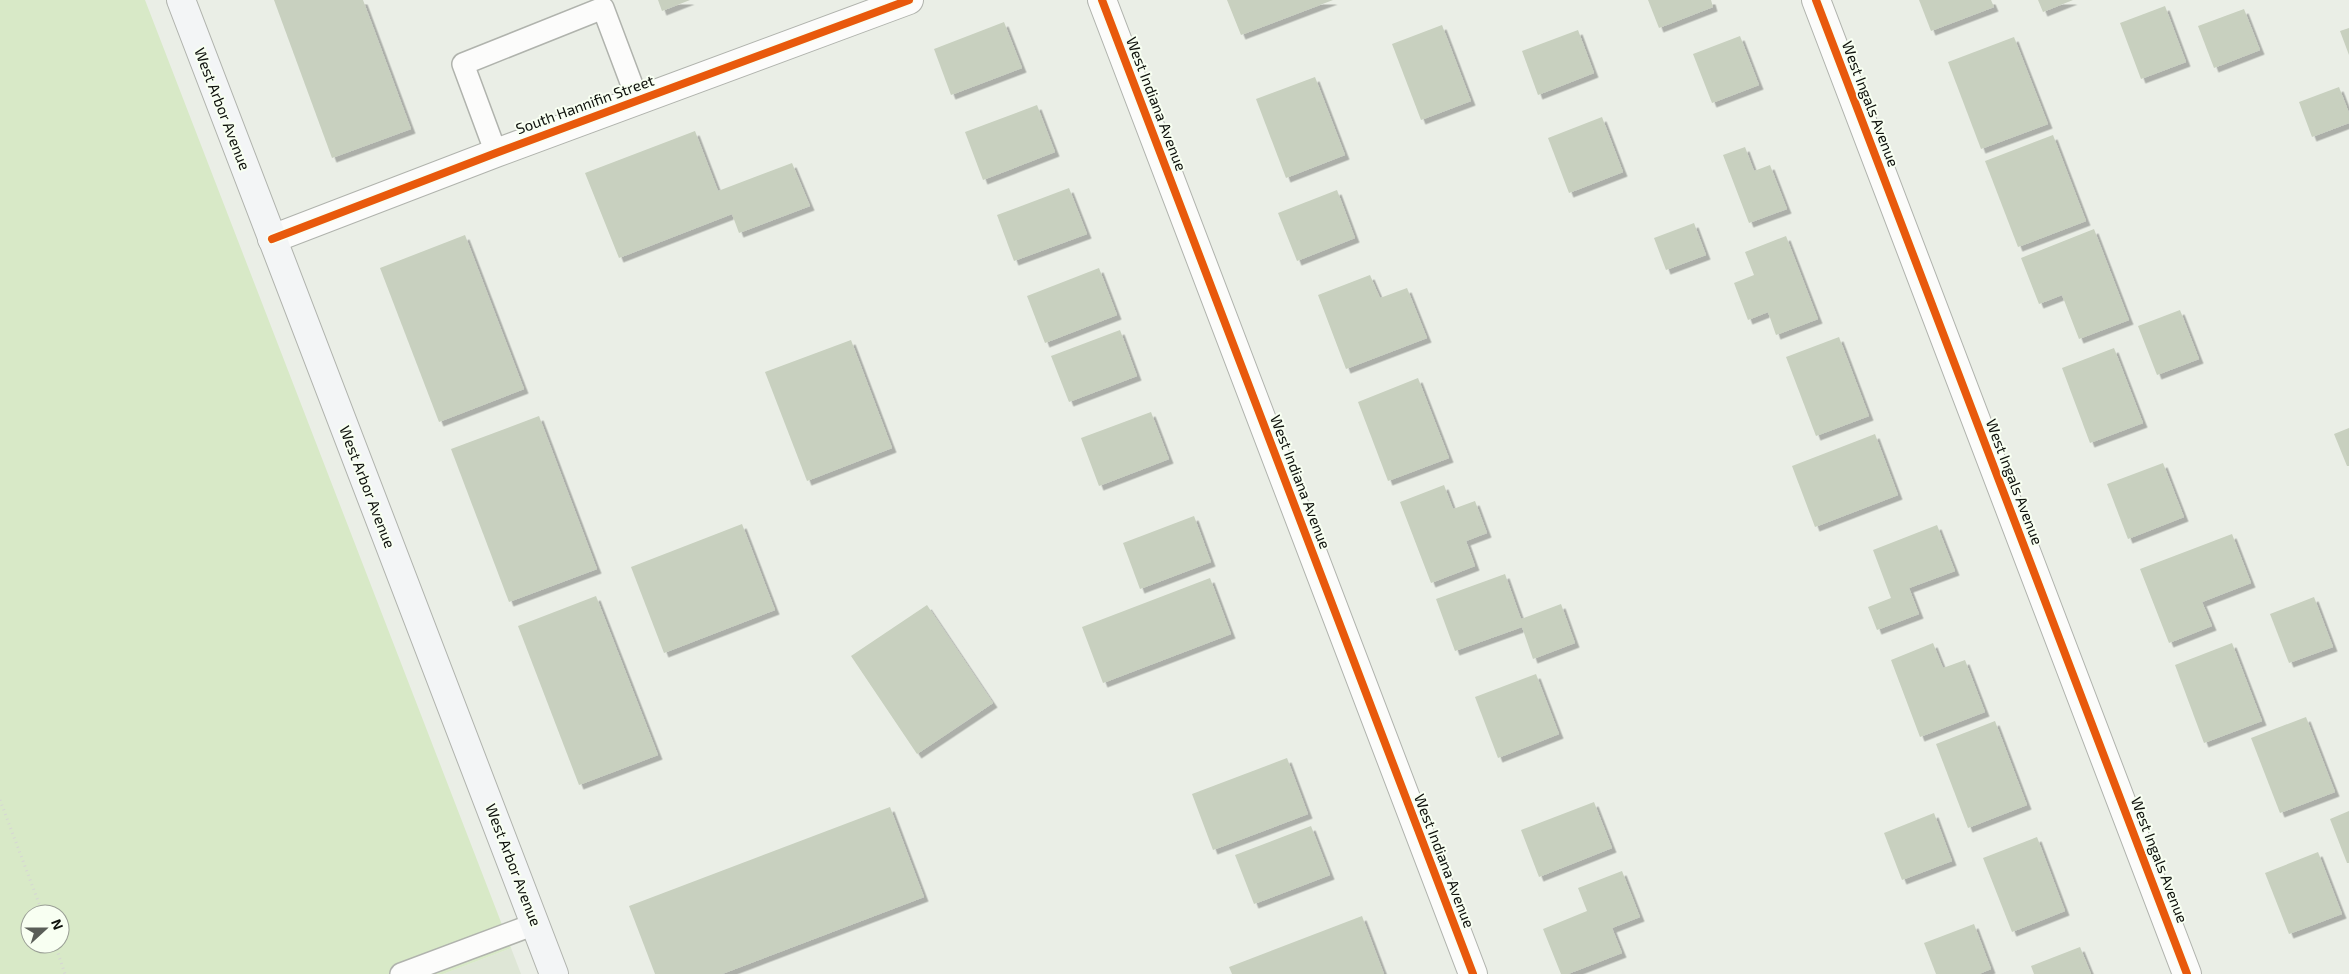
<svg xmlns="http://www.w3.org/2000/svg" width="2349" height="974" viewBox="0 0 2349 974" font-family="'Exo 2',sans-serif">
	<defs>
		<filter id="shadow"><feDropShadow dx="4.5" dy="4.5" stdDeviation="0" flood-color="#0004"/></filter>
	</defs>
	<rect width="100%" height="100%" fill="#eaeee6"/>
	<polygon fill="#dee6d6" points="511,948 521,974 443,974"/>
	<path fill="#d8e9c7" fill-rule="evenodd" d="M0 0H145L511 948 443 974H0ZM30 914H60V944H30Z"/>
	<g fill="#c8d0bf" filter="url(#shadow)">
		<polygon points="274,0 363,0 411,129 332,158"/>
		<polygon points="658,0 690,0 662,11"/>
		<polygon points="1227,0 1333,0 1241,35"/>
		<polygon points="1648,0 1711,0 1713,7 1659,28"/>
		<polygon points="1919,0 1991,0 1994,7 1931,31"/>
		<polygon points="2038,0 2073,0 2043,12"/>
		<polygon points="2165,6 2186,62 2141,79 2120,23"/>
		<polygon points="2244,9 2260,50 2214,68 2198,26"/>
		<polygon points="1004,22 1022,68 951,95 934,49"/>
		<polygon points="1442,25 1471,101 1421,120 1392,44"/>
		<polygon points="2349,28 2349,55 2340,31"/>
		<polygon points="1578,30 1594,73 1538,95 1522,51"/>
		<polygon points="1740,36 1759,85 1712,103 1693,54"/>
		<polygon points="2014,37 2048,124 1981,149 1948,62"/>
		<polygon points="1315,77 1345,155 1286,178 1256,99"/>
		<polygon points="2339,87 2349,113 2349,123 2312,137 2299,102"/>
		<polygon points="1037,105 1055,152 983,180 965,132"/>
		<polygon points="1602,117 1623,172 1569,193 1548,138"/>
		<polygon points="695,131 718,191 792,163 810,206 739,233 732,214 619,258 585,173"/>
		<polygon points="2053,135 2086,221 2018,247 1985,161"/>
		<polygon points="1745,147 1754,171 1770,165 1787,209 1749,223 1723,155"/>
		<polygon points="1069,188 1087,234 1014,261 997,215"/>
		<polygon points="1337,190 1355,238 1297,261 1278,213"/>
		<polygon points="1694,223 1706,255 1666,270 1654,238"/>
		<polygon points="2094,229 2129,320 2079,339 2062,295 2039,304 2021,258"/>
		<polygon points="465,235 524,389 439,422 380,268"/>
		<polygon points="1786,236 1818,319 1776,335 1768,312 1748,320 1734,283 1754,275 1745,252"/>
		<polygon points="1099,268 1117,315 1045,343 1027,296"/>
		<polygon points="1370,275 1380,298 1407,288 1427,338 1346,369 1318,295"/>
		<polygon points="2180,310 2199,359 2157,375 2138,326"/>
		<polygon points="1120,330 1137,376 1069,402 1051,356"/>
		<polygon points="1839,337 1869,416 1816,436 1786,357"/>
		<polygon points="851,340 892,448 807,481 765,372"/>
		<polygon points="2114,348 2143,423 2090,443 2062,368"/>
		<polygon points="1418,378 1449,458 1388,481 1358,402"/>
		<polygon points="1151,412 1169,459 1099,486 1081,438"/>
		<polygon points="539,416 597,569 509,602 451,449"/>
		<polygon points="2349,428 2349,466 2347,466 2334,434"/>
		<polygon points="1875,434 1898,495 1815,527 1792,466"/>
		<polygon points="2163,463 2184,517 2128,539 2107,484"/>
		<polygon points="1444,485 1453,509 1475,501 1487,533 1466,541 1475,566 1431,583 1400,502"/>
		<polygon points="1194,516 1211,562 1140,589 1123,543"/>
		<polygon points="742,524 775,610 664,653 631,567"/>
		<polygon points="1937,525 1955,571 1909,588 1919,614 1877,630 1868,607 1891,598 1873,550"/>
		<polygon points="2232,534 2251,583 2202,602 2212,626 2169,643 2140,569"/>
		<polygon points="1505,574 1521,619 1561,604 1575,643 1533,659 1522,627 1455,651 1436,599"/>
		<polygon points="1210,578 1231,634 1103,683 1082,627"/>
		<polygon points="596,596 658,755 579,785 518,626"/>
		<polygon points="2314,597 2333,647 2289,663 2270,614"/>
		<polygon points="927,605 993,703 917,754 851,656"/>
		<polygon points="1933,643 1943,668 1965,660 1985,712 1920,737 1891,660"/>
		<polygon points="2232,643 2262,721 2204,743 2175,665"/>
		<polygon points="1536,674 1559,734 1498,758 1475,697"/>
		<polygon points="2306,717 2335,792 2280,813 2251,738"/>
		<polygon points="1995,721 2027,805 1968,828 1936,744"/>
		<polygon points="1287,758 1308,814 1213,850 1192,794"/>
		<polygon points="1594,802 1612,848 1539,877 1521,830"/>
		<polygon points="890,807 924,897 722,974 655,974 629,906"/>
		<polygon points="2349,811 2349,863 2347,863 2330,819"/>
		<polygon points="1934,813 1952,861 1902,880 1884,833"/>
		<polygon points="1311,826 1330,875 1254,904 1235,855"/>
		<polygon points="2037,837 2065,911 2012,932 1983,858"/>
		<polygon points="2318,852 2342,914 2289,934 2265,873"/>
		<polygon points="1622,871 1640,917 1612,928 1622,953 1568,974 1561,974 1543,929 1587,911 1578,888"/>
		<polygon points="1362,916 1384,974 1232,974 1229,967"/>
		<polygon points="1974,924 1991,969 1979,974 1936,974 1924,943"/>
		<polygon points="2080,947 2091,974 2034,974 2031,966"/>
	</g>
	<g fill="none" stroke-linecap="round" stroke-linejoin="round">
		<g stroke="#b0b3ad" stroke-width="24">
			<g id="lane">
				<polyline points="496,153 463,64 603,8 638,101"/>
				<polyline points="401,974 535,924"/>
			</g>
		</g>
		<g stroke="#b0b3ad" stroke-width="30">
			<g id="street">
				<polyline points="1102,0 1473,974"/>
				<polyline points="1816,0 2187,974"/>
				<polyline points="272,239 496,153 909,0"/>
			</g>
		</g>
		<g stroke="#b0b3ad" stroke-width="30">
			<polyline id="secondary" points="181,0 554,974"/>
		</g>
		<g stroke="#d6d6d4" stroke-width="3" stroke-dasharray="1 4" stroke-linecap="butt">
			<polyline points="0,800 43,914"/>
			<polyline points="55,944 65,974"/>
		</g>
		<use href="#lane" stroke="#fcfcfb" stroke-width="21"/>
		<use href="#street" stroke="#fcfcfb" stroke-width="28"/>
		<use href="#secondary" stroke="#f3f5f6" stroke-width="28"/>
		<g stroke="#f8fff2" stroke-width="11">
			<g id="cycleway">
				<polyline points="1102,0 1473,974"/>
				<polyline points="1816,0 2187,974"/>
				<polyline points="272,239 496,153 909,0"/>
			</g>
		</g>
		<use href="#cycleway" stroke="#e8590c" stroke-width="8"/>
	</g>
	<g text-anchor="middle" stroke-width="4" stroke-linejoin="round" paint-order="stroke">
		<g font-size="15" fill="#0d100b" stroke="#f8fff2">
			<text transform="translate(1156 104) rotate(69)" y="5">West Indiana Avenue</text>
			<text transform="translate(1870 104) rotate(69)" y="5">West Ingals Avenue</text>
			<text transform="translate(585 105) rotate(-20)" y="5">South Hannifin Street</text>
			<text transform="translate(222 109) rotate(69)" y="5">West Arbor Avenue</text>
			<text transform="translate(1300 482) rotate(69)" y="5">West Indiana Avenue</text>
			<text transform="translate(2014 482) rotate(69)" y="5">West Ingals Avenue</text>
			<text transform="translate(367 487) rotate(69)" y="5">West Arbor Avenue</text>
			<text transform="translate(2159 860) rotate(69)" y="5">West Ingals Avenue</text>
			<text transform="translate(1444 861) rotate(69)" y="5">West Indiana Avenue</text>
			<text transform="translate(513 865) rotate(69)" y="5">West Arbor Avenue</text>
		</g>
	</g>
	<g transform="translate(45 929) rotate(69)"><circle r="24" fill="#f8fff2" stroke="#9a9f96"/>
	<path d="M0-4L9 19L0 12L-9 19Z" fill="#5a5e58"/>
	<text y="-8" font-size="14" font-weight="bold" text-anchor="middle" fill="#0d100b">N</text>
	</g>
</svg>
